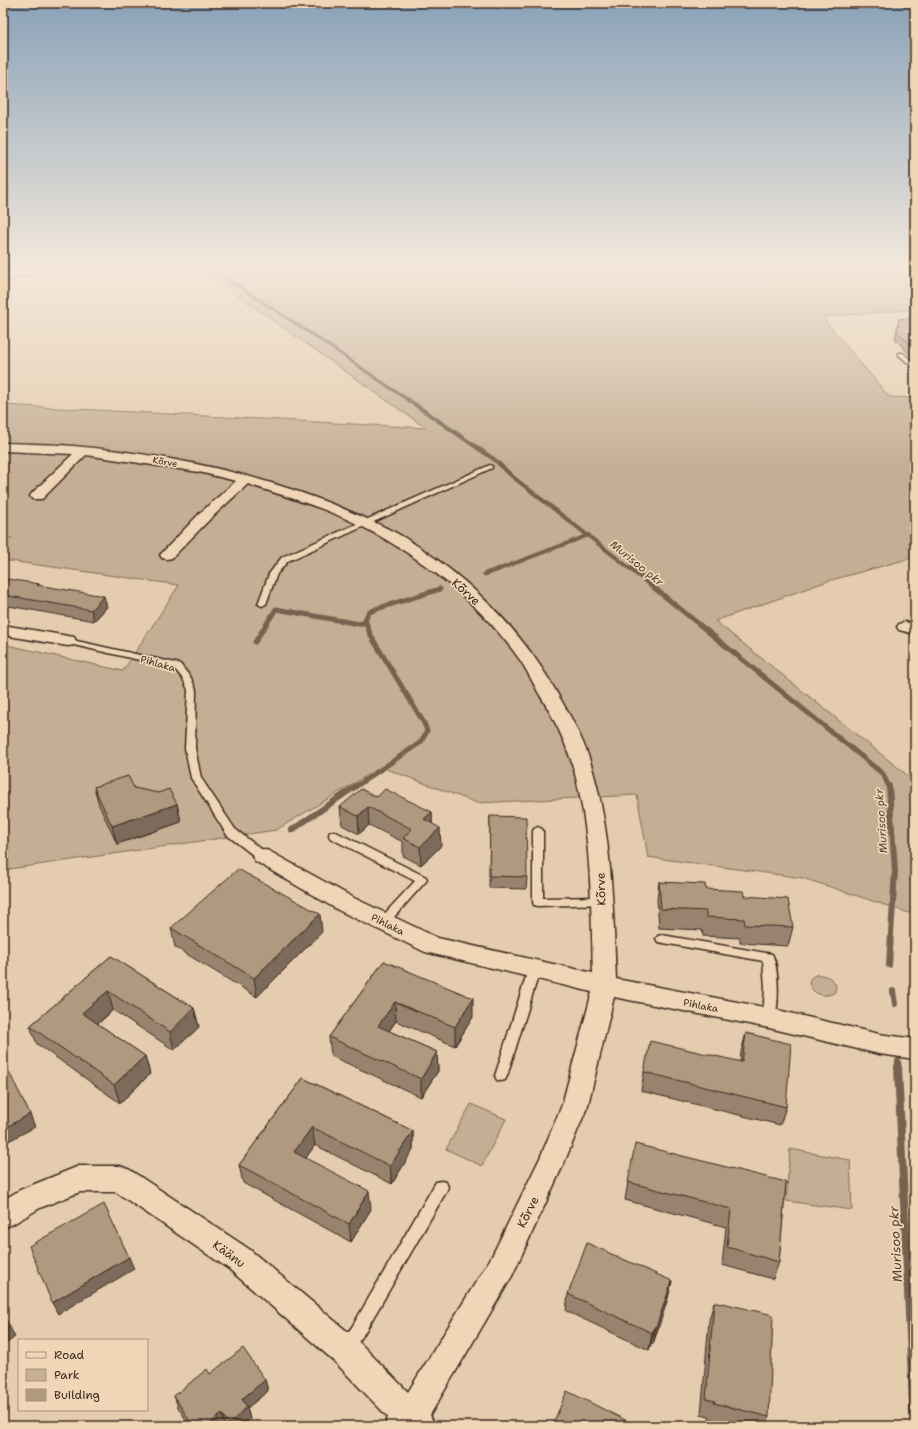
<svg xmlns="http://www.w3.org/2000/svg" width="918" height="1429" viewBox="0 0 918 1429" font-family="'Shantell Sans',sans-serif">
	<rect width="100%" height="100%" fill="#e5ccae"/>
	<filter id="ink" filterUnits="userSpaceOnUse"><feTurbulence type="fractalNoise" baseFrequency=".025" numOctaves="2"/><feDisplacementMap in="SourceGraphic" scale="8" xChannelSelector="R" yChannelSelector="G"/><feConvolveMatrix kernelMatrix="1 2 1 2 8 2 1 2 1" color-interpolation-filters="sRGB"/></filter>
	<g filter="url(#ink)">
		<g fill="#c5ae93" stroke="#806c58">
			<polygon points="200,269 915,269 915,313 907,310 822,317 889,397 915,398 915,557 828,581 715,621 912,779 915,915 803,878 648,857 637,795 477,803 381,767 276,830 3,870 3,644 123,671 179,585 3,560 3,549 12,538 3,536 3,405 426,428"/>
			<path d="M815 975C824 974 833 977 836 986L835 992C825 999 811 994 809 982L810 979Z"/>
			<polygon points="471,1104 506,1119 482,1166 446,1149"/>
			<polygon points="790,1149 850,1160 852,1210 786,1201"/>
		</g>
		<g fill="none" stroke-linecap="round" stroke-linejoin="round">
			<polyline stroke="#766250" stroke-width="3" points="212,269 313,335 408,400"/>
			<g stroke="#766250" stroke-width="4">
				<polyline points="407,399 495,460 513,477 632,570"/>
				<polyline points="497,570 589,535"/>
			</g>
			<g stroke="#766250" stroke-width="5">
				<polyline points="631,569 883,774 889,787"/>
				<polyline points="485,574 499,569"/>
				<polyline points="255,642 276,609 359,624 366,622"/>
				<polyline points="355,787 421,742 427,731 424,723 371,636 365,620 368,613 376,609 440,589"/>
			</g>
			<g stroke="#766250" stroke-width="6">
				<polyline points="292,830 356,786"/>
				<polyline points="889,965 895,871 889,786"/>
				<polyline points="893,991 895,1004"/>
				<polyline points="898,1061 898,1068"/>
			</g>
			<polyline stroke="#766250" stroke-width="8" points="898,1067 914,1426"/>
			<g stroke="#3b2a1e" stroke-width="3">
				<g id="service">
					<polygon points="899,353 903,353 915,364 915,369 899,355"/>
					<polygon points="490,465 492,466 492,468 288,561 277,574 266,604 262,606 258,604 269,574 282,557"/>
					<polygon points="65,639 68,639 180,664 191,678 196,690 195,748 201,778 235,829 266,853 267,856 266,859 258,859 227,835 191,778 185,748 188,690 183,679 174,668 65,643 64,641"/>
					<polygon points="538,827 542,829 543,831 543,898 602,897 606,898 607,901 606,904 538,906 534,905 533,902 533,831 534,829"/>
					<polygon points="334,831 426,877 427,880 387,925 383,926 379,925 377,922 415,881 330,838 329,835 330,832"/>
					<path d="M662 935 772 954C779 967 780 1009 773 1021L769 1023 765 1021 763 1018 765 987 763 961 658 942 656 939 658 936Z"/>
					<polygon points="534,965 538,967 540,970 507,1076 505,1080 501,1081 497,1080 495,1076 528,970 530,967"/>
					<polygon points="441,1181 446,1182 448,1187 446,1192 362,1337 351,1351 346,1354 341,1351 338,1346 341,1341 352,1327 436,1182"/>
				</g>
			</g>
			<g stroke="#3b2a1e" stroke-width="3">
				<g id="minor">
					<polygon points="32,269 49,269 44,272 3,280 3,274"/>
					<path d="M3 443C26 444 50 444 73 446 163 454 253 472 337 506 360 516 383 525 405 538 463 574 514 622 550 681 565 707 581 733 590 761 612 831 613 906 616 979L769 1008 879 1034 915 1039V1059L879 1054 769 1028 614 997 588 1105 564 1163 512 1276 430 1415 435 1426H385L388 1417 333 1360 229 1269 116 1192H80L40 1208 13 1224 3 1228V1200L20 1190 79 1166H120L130 1170 249 1249 355 1338 408 1392 492 1256 540 1158 562 1105 592 992 425 952 338 910 255 861 252 856 255 851 262 849 269 851 354 898 438 938 593 973C591 903 592 828 571 760 563 736 551 713 538 692 532 681 527 670 520 660 481 604 423 558 363 527 327 508 286 497 248 484L210 519 172 558 167 559 162 558 160 555 200 513 236 481 199 472 86 455 42 499H32L30 496 32 493 73 454 3 451Z"/>
					<polygon points="905,622 915,624 915,634 899,630 897,627 899,624"/>
					<polygon points="3,625 68,636 74,637 76,641 74,645 68,646 3,635"/>
				</g>
			</g>
			<use href="#service" fill="#f0d6b7" fill-rule="evenodd"/>
			<use href="#minor" fill="#f0d6b7" fill-rule="evenodd"/>
		</g>
		<g fill="#98846e" stroke="#3b2a1e">
			<polygon points="915,318 915,356 911,356 895,339 899,319"/>
			<polygon points="3,583 39,584 39,586 107,607 94,621 3,605"/>
			<polygon points="94,787 134,788 177,804 181,822 117,844 99,805"/>
			<polygon points="377,797 432,812 432,824 441,846 421,865 403,856 403,842 369,825 359,834 342,825 340,807"/>
			<polygon points="490,816 527,877 526,889 489,888"/>
			<polygon points="659,882 706,889 744,896 793,927 788,946 740,943 740,938 703,936 702,930 659,928 657,900"/>
			<polygon points="171,928 322,932 257,997 175,947"/>
			<polygon points="111,956 194,1008 199,1027 174,1050 113,1010 98,1024 145,1056 150,1074 120,1103 37,1044 30,1026"/>
			<polygon points="384,961 473,1017 455,1046 396,1021 389,1031 437,1052 438,1071 421,1097 331,1056 329,1037"/>
			<polygon points="746,1033 786,1107 780,1125 641,1091 644,1072 740,1062 741,1052"/>
			<polygon points="303,1078 413,1131 413,1149 392,1184 315,1145 305,1158 371,1209 351,1242 243,1183 239,1165"/>
			<polygon points="628,1182 786,1182 779,1262 773,1279 722,1265 726,1227 625,1200"/>
			<polygon points="672,1281 668,1298 653,1344 651,1343 649,1350 566,1311 568,1294"/>
			<polygon points="714,1302 769,1417 766,1426 735,1426 709,1419 709,1417 701,1415 709,1320"/>
			<polygon points="210,1374 265,1380 268,1391 247,1408 250,1419 242,1426 226,1426 225,1425 224,1426 190,1426 178,1407 174,1396"/>
		</g>
		<g fill="#7c6b5a" stroke="#3b2a1e">
			<polygon points="104,596 107,607 94,621 91,610"/>
			<polygon points="177,804 181,822 117,844 112,826"/>
			<polygon points="368,807 369,825 359,834 358,816"/>
			<polygon points="432,812 432,830 424,819"/>
			<polygon points="440,828 441,846 421,865 420,847"/>
			<polygon points="320,914 322,932 257,997 254,978"/>
			<polygon points="108,991 113,1010 88,1032 82,1013"/>
			<polygon points="473,998 473,1017 455,1046 455,1027"/>
			<polygon points="395,1002 396,1021 379,1045 378,1026"/>
			<polygon points="194,1008 199,1027 174,1050 170,1032"/>
			<polygon points="437,1052 438,1071 421,1097 421,1079"/>
			<polygon points="145,1056 150,1074 120,1103 114,1085"/>
			<polygon points="30,1114 35,1127 3,1144 3,1129"/>
			<polygon points="312,1127 315,1145 297,1171 294,1152"/>
			<polygon points="413,1131 413,1149 392,1184 390,1166"/>
			<polygon points="369,1191 371,1209 351,1242 349,1224"/>
			<polygon points="129,1257 134,1269 58,1314 52,1303"/>
			<polygon points="672,1281 668,1298 653,1344 656,1327"/>
			<polygon points="9,1325 15,1337 3,1346 3,1330"/>
			<polygon points="655,1326 651,1343 649,1350 652,1333"/>
			<polygon points="265,1380 268,1391 247,1408 250,1419 242,1426 229,1426 229,1424 242,1399"/>
			<polygon points="222,1414 225,1425 224,1426 207,1426"/>
		</g>
		<g fill="#b19980" stroke="#3b2a1e">
			<polygon points="915,318 915,348 914,348 897,331 899,319"/>
			<polygon points="8,579 39,584 37,585 104,596 91,610 3,595 3,583"/>
			<polygon points="128,776 134,788 158,793 169,789 177,804 112,826 94,787"/>
			<polygon points="361,789 377,797 385,789 432,812 424,819 440,828 420,847 403,838 412,829 368,807 358,816 340,807"/>
			<polygon points="490,816 526,817 527,877 489,876"/>
			<polygon points="238,869 320,914 254,978 171,928"/>
			<polygon points="659,882 705,884 706,889 743,891 744,896 788,899 793,927 745,925 744,919 706,917 706,911 661,909"/>
			<polygon points="111,956 194,1008 170,1032 108,991 82,1013 145,1056 114,1085 30,1026"/>
			<polygon points="384,961 473,998 455,1027 395,1002 378,1026 437,1052 421,1079 329,1037"/>
			<polygon points="746,1033 791,1044 786,1107 644,1072 650,1041 742,1062"/>
			<polygon points="4,1062 30,1114 3,1129 3,1063"/>
			<polygon points="303,1078 413,1131 390,1166 312,1127 294,1152 369,1191 349,1224 239,1165"/>
			<polygon points="635,1144 786,1182 779,1262 727,1247 731,1209 628,1182"/>
			<polygon points="104,1204 129,1257 52,1303 29,1246"/>
			<polygon points="587,1243 672,1281 656,1327 655,1326 652,1333 568,1294"/>
			<polygon points="714,1302 721,1304 722,1303 773,1315 769,1417 714,1403 715,1401 706,1399"/>
			<polygon points="3,1315 9,1325 3,1330"/>
			<polygon points="243,1348 265,1380 242,1399 247,1407 229,1424 222,1414 207,1426 193,1426 174,1396 207,1369 210,1374"/>
			<polygon points="567,1391 637,1426 552,1426"/>
		</g>
	</g>
	<linearGradient id="sky" x2="0" y2="1"><stop stop-color="#8aa2b8"/><stop offset="0.57" stop-color="#f3e8db"/><stop offset="1" stop-color="#f3e8db" stop-opacity="0"/></linearGradient>
	<rect width="918" height="469" fill="url(#sky)"/>
	<g text-anchor="middle" stroke-width="3.5" stroke-linejoin="round" paint-order="stroke">
		<g font-size="9" fill="#3b2a1e" stroke="#f0d6b7">
			<text transform="translate(165 462) rotate(10)" y="3">Kõrve</text>
		</g>
		<g font-size="10" fill="#3b2a1e" stroke="#f0d6b7">
			<text transform="translate(158 663) rotate(16)" y="4">Pihlaka</text>
			<text transform="translate(388 924) rotate(26)" y="4">Pihlaka</text>
			<text transform="translate(701 1005) rotate(11)" y="4">Pihlaka</text>
		</g>
		<g font-size="11" font-style="italic" fill="#544133" stroke="#f0d6b7">
			<text transform="translate(637 563) rotate(39)" y="4">Murisoo pkr</text>
			<text transform="translate(881 821) rotate(-94)" y="4">Murisoo pkr</text>
		</g>
		<g font-size="12" fill="#3b2a1e" stroke="#f0d6b7">
			<text transform="translate(466 592) rotate(42)" y="4">Kõrve</text>
			<text transform="translate(601 889) rotate(-92)" y="4">Kõrve</text>
			<text transform="translate(528 1212) rotate(-64)" y="4">Kõrve</text>
			<text transform="translate(229 1254) rotate(36)" y="4">Käänu</text>
		</g>
		<g font-size="13" font-style="italic" fill="#544133" stroke="#f0d6b7">
			<text transform="translate(895 1244) rotate(-93)" y="5">Murisoo pkr</text>
		</g>
	</g>
	<rect width="918" height="1429" fill="none" stroke="#f0d6b7" stroke-width="16"/>
	<rect x="8" y="8" width="902" height="1413" fill="none" stroke="#3b2a1e" stroke-width="1.5" filter="url(#ink)"/>
	<rect x="18" y="1339" width="130" height="72" fill="#f0d6b7" stroke="#a8917a"/>
	<rect x="26" y="1352" width="20" height="6" fill="#f0d6b7" stroke="#a8917a"/>
	<text x="54" y="1359" font-size="12" fill="#3b2a1e">Road</text>
	<rect x="26" y="1369" width="20" height="12" fill="#c5ae93" stroke="#a8917a"/>
	<text x="54" y="1379" font-size="12" fill="#3b2a1e">Park</text>
	<rect x="26" y="1389" width="20" height="12" fill="#b19980" stroke="#a8917a"/>
	<text x="54" y="1399" font-size="12" fill="#3b2a1e">Building</text>
</svg>
